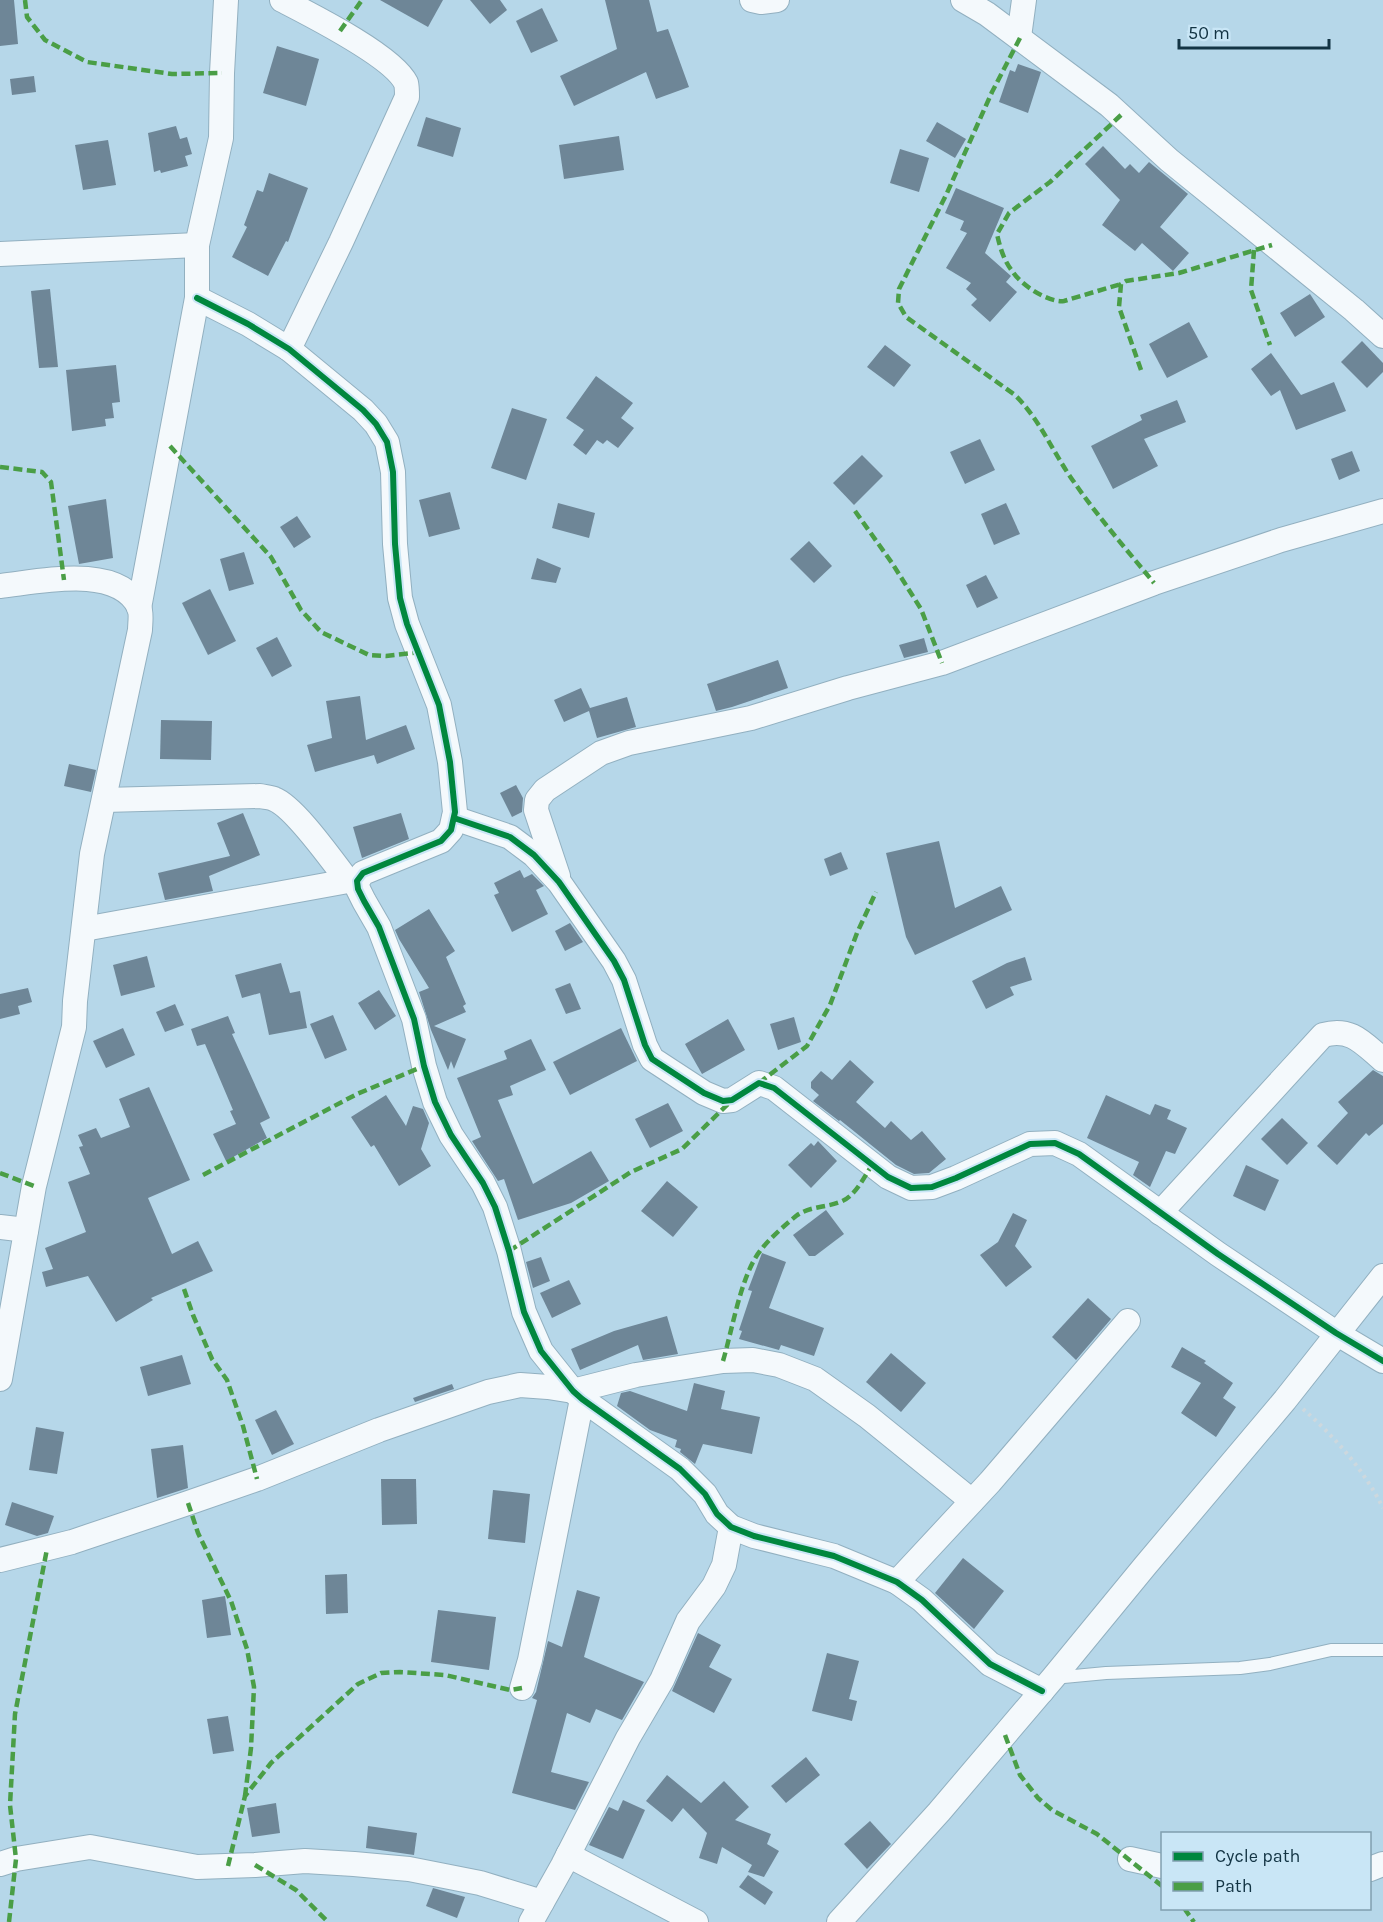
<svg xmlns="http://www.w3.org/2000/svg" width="1383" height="1922" viewBox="0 0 1383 1922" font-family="Karla,sans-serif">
	<rect width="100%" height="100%" fill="#b6d7e9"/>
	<g fill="#6e8697">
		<polygon points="0,0 14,0 18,44 0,46"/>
		<polygon points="380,0 443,0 428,27"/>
		<polygon points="470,0 500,0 507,10 490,24"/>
		<polygon points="605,0 649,0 657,32 668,29 689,87 656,99 646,72 574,106 560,76 617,49"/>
		<polygon points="542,8 558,41 531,53 516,21"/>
		<polygon points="277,46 319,59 306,106 263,93"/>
		<polygon points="1018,64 1041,72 1028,113 999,102 1010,70 1015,72"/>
		<polygon points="34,76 36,92 12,95 10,79"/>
		<polygon points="426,117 461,128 453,157 417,146"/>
		<polygon points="937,122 966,139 955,158 926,141"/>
		<polygon points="176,126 180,139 187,137 192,154 185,156 188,166 161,173 160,170 154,172 148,133"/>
		<polygon points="619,136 624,170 564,179 559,145"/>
		<polygon points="108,140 116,185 83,190 75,145"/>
		<polygon points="1103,146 1125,169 1130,164 1139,173 1149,162 1188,194 1160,227 1189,253 1173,271 1142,243 1135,251 1102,225 1120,200 1085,164"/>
		<polygon points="900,149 929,158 919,192 890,183"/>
		<polygon points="269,173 308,188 288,242 286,241 268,276 232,257 247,227 244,225 257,190 263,192"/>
		<polygon points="956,188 1004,208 985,253 1011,276 1006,282 1017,292 990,322 971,305 977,299 966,289 971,283 946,268 967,233 960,230 964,221 945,213"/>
		<polygon points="50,289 58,367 39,368 31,291"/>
		<polygon points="1310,294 1325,317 1295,337 1280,313"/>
		<polygon points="1189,322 1208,357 1167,378 1149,344"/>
		<polygon points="1362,341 1383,363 1383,372 1367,388 1341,362"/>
		<polygon points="885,345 911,365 894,387 867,367"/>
		<polygon points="1271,353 1301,395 1334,382 1346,411 1296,430 1280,390 1271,396 1251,369"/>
		<polygon points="116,365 120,402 112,403 114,418 105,419 106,426 72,431 66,370"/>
		<polygon points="596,376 633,403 621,418 634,428 618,448 607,440 603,444 597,440 586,455 573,445 584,430 566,418"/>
		<polygon points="1177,400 1186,422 1144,439 1158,466 1113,489 1091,446 1142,420 1140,415"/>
		<polygon points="512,408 547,419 526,480 491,468"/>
		<polygon points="980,439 995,470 965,484 950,452"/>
		<polygon points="1352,451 1360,471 1339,480 1331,459"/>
		<polygon points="862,455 883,476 854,505 833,483"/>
		<polygon points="450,492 460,529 429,537 419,500"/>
		<polygon points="106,499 113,558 79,564 68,506"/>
		<polygon points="558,503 595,513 589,538 552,528"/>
		<polygon points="1006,503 1020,534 994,545 981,514"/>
		<polygon points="297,516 311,537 294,548 280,527"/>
		<polygon points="809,541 832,566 814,583 790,559"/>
		<polygon points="244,552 254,584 229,591 220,559"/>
		<polygon points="537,558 561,568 556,583 531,579"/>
		<polygon points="986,575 998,598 977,608 966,585"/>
		<polygon points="210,589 236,641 208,655 182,603"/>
		<polygon points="277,637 292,666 272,677 256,648"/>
		<polygon points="924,638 928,652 904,658 899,645"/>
		<polygon points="778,660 788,688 732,707 716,711 707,684"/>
		<polygon points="581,688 590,708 627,697 636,727 597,738 589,711 564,722 554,700"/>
		<polygon points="360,696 366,740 406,725 415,749 377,764 374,755 315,772 307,745 332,738 326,701"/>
		<polygon points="161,720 212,721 211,760 160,759"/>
		<polygon points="69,764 96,770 91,792 64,786"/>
		<polygon points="516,785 523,798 522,812 512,817 500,793"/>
		<polygon points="243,813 260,855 209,876 213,891 165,900 158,873 230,856 217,823"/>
		<polygon points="401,813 409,839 362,858 353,827"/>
		<polygon points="939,841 955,908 1001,886 1012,910 915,955 906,937 886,853"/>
		<polygon points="841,852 848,869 830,876 824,859"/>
		<polygon points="520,870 524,878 532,874 544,886 536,890 548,914 512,932 494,895 499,893 494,883"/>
		<polygon points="429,909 455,951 446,957 466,1004 463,1006 466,1012 434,1026 466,1039 454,1069 451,1061 448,1070 431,1030 419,992 429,988 399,939 395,930"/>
		<polygon points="570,923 583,942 565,951 555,931"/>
		<polygon points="147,956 155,987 121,996 113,965"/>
		<polygon points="1025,957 1032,980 1010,987 1014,995 986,1009 972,981 1007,963"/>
		<polygon points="281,963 290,993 300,991 307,1028 269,1035 260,993 242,998 235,975"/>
		<polygon points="570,983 581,1009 566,1014 555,989"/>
		<polygon points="28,988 32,1002 18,1006 20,1014 0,1019 0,994"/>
		<polygon points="379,990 396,1016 375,1030 358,1003"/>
		<polygon points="175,1004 184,1025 165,1032 156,1012"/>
		<polygon points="333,1015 347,1050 325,1059 310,1024"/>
		<polygon points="228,1016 235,1033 232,1034 270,1118 260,1123 267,1138 226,1161 213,1134 236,1124 230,1111 233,1110 205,1044 197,1046 191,1029"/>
		<polygon points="794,1017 801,1042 778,1050 770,1024"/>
		<polygon points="728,1019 745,1050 702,1074 685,1044"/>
		<polygon points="123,1028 135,1055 106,1068 93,1041"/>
		<polygon points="621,1028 637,1061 570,1095 553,1062"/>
		<polygon points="531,1039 546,1070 510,1086 513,1095 498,1100 533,1184 591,1151 609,1181 571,1203 518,1220 504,1179 498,1181 472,1141 481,1137 457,1078 507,1059 504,1051"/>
		<polygon points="850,1060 874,1082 856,1102 885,1128 891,1121 911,1140 922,1131 946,1159 929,1173 914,1174 896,1165 840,1120 839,1121 813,1101 819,1095 811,1088 811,1082 821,1071 832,1080"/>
		<polygon points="1373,1070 1383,1076 1383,1124 1369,1136 1366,1133 1337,1165 1317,1146 1348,1113 1338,1102"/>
		<polygon points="149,1087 190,1180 148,1198 172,1254 198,1241 213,1271 151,1298 153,1300 116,1322 88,1276 46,1287 42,1272 53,1269 45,1248 86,1232 68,1182 90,1174 79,1147 83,1146 78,1135 96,1128 101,1138 130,1127 119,1099"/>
		<polygon points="386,1095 406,1126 413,1106 423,1109 429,1123 421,1149 431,1166 399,1186 374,1145 371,1147 351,1117"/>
		<polygon points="1106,1095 1150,1115 1155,1104 1171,1110 1167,1119 1187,1128 1175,1154 1166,1151 1150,1187 1133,1175 1139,1162 1087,1138"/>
		<polygon points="668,1103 683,1131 650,1148 635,1119"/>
		<polygon points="1282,1118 1308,1143 1287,1165 1261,1139"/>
		<polygon points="818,1141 837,1161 811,1188 788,1165 811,1143 814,1146"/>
		<polygon points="1246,1165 1279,1180 1265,1211 1233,1196"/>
		<polygon points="667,1181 698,1207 673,1237 641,1211"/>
		<polygon points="826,1210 844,1234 815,1256 809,1256 793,1235"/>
		<polygon points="1013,1213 1027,1220 1015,1246 1032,1267 1006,1287 980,1255 998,1242"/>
		<polygon points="762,1253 786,1262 769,1308 824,1328 814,1356 781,1345 779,1350 739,1339 742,1331 739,1330 752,1291 748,1290"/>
		<polygon points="541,1257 550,1281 533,1288 526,1262"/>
		<polygon points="569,1280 581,1304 552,1318 540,1293"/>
		<polygon points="1088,1298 1111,1319 1076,1360 1052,1337"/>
		<polygon points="667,1316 678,1354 643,1360 638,1345 580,1370 571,1349 614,1331"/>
		<polygon points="1182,1347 1206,1361 1204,1363 1233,1383 1223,1398 1236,1407 1216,1437 1181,1413 1201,1383 1171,1367"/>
		<polygon points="891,1353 926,1383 901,1412 866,1382"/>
		<polygon points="182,1355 191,1384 148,1396 140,1367"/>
		<polygon points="694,1383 725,1391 721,1409 760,1417 752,1454 703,1444 695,1464 680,1452 681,1449 675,1447 677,1440 650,1430 617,1406 621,1393 630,1391 687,1411"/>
		<polygon points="452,1384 454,1389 415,1402 413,1398"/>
		<polygon points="276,1410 294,1444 272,1455 255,1420"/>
		<polygon points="36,1427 64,1432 57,1474 29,1470"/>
		<polygon points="183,1445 188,1488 157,1498 151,1449"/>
		<polygon points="381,1479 416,1479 417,1524 382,1525"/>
		<polygon points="493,1490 530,1494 525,1543 488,1539"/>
		<polygon points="12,1502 54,1516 48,1533 37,1536 5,1525"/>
		<polygon points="963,1558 1004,1591 974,1629 935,1593"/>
		<polygon points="347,1574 348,1613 326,1614 325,1575"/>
		<polygon points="577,1590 600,1597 584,1657 644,1682 622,1720 596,1709 590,1723 567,1713 551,1772 589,1782 575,1810 512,1793 537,1700 532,1698 536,1692 548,1641 562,1647"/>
		<polygon points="225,1596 231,1635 207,1638 202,1600"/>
		<polygon points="438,1610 496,1617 489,1670 431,1662"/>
		<polygon points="698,1633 721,1645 709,1667 732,1679 714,1713 672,1691"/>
		<polygon points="827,1653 859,1661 849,1699 857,1701 852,1721 812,1711"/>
		<polygon points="228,1716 234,1751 213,1754 207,1719"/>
		<polygon points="806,1757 820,1775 786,1803 771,1786"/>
		<polygon points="667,1775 701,1803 724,1781 749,1807 735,1820 771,1834 767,1844 779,1851 764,1877 748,1872 752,1865 722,1847 717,1864 699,1858 707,1833 683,1808 672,1822 646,1801"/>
		<polygon points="623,1800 645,1810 623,1859 589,1845 609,1807 618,1811"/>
		<polygon points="276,1803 280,1833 252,1837 247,1808"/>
		<polygon points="870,1821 891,1844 867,1869 844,1844"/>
		<polygon points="368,1826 417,1833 414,1855 366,1848"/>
		<polygon points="748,1875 773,1892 765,1905 739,1887"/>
		<polygon points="433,1888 465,1897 457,1918 426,1906"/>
	</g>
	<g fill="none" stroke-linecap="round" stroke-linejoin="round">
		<g stroke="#92b0c0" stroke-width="14">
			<polyline id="lane" points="1053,1678 1106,1673 1240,1668 1270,1664 1331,1650 1383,1650"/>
		</g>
		<g stroke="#92b0c0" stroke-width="26">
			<g id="street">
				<path d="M282 0C311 15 393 56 406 83 407 87 407 93 407 97L341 242 289 349"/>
				<polyline points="752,0 761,2 777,0"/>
				<polyline points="963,0 987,14 1109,105 1169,160 1354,310 1383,336"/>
				<polyline points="1019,37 1024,0"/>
				<polyline points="0,254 197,245"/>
				<polyline points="197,298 248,324 289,349 363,410 376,424 387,442 393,472 395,544 400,598 407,624 439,705 450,762 455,812 451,830 441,841 363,873 357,881 358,889 364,901 379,927 414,1019 424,1066 435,1102 451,1135 483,1183 495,1207 509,1251 524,1312 541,1351 573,1391 582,1399 680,1469 705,1494 717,1514 731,1527 754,1536 834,1556 897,1582 922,1600 990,1664 1042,1691"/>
				<path d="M0 586C38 582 118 563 139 607 142 613 140 624 140 630L92 854 75 1001 74 1027 34 1186 0 1379"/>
				<polyline points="139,608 197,298 197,245 221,138 222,73 226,0"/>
				<path d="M104 800 260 796C264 797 270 797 274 799 295 807 333 862 348 881H357"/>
				<polyline points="454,818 510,837 534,855 559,882 614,961 624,980 645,1045 652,1059 704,1093 723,1101 732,1100 759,1083 774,1088 888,1177 911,1188 932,1187 956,1178 1030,1144 1055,1143 1079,1154 1218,1254 1336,1333 1383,1361"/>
				<polyline points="558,876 536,810 537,800 545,790 601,753 629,743 751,718 848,688 942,663 1154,583 1281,540 1383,511"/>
				<polyline points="84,929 348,881"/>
				<path d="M1160 1213 1323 1035C1351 1027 1363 1043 1383 1060"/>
				<polyline points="0,1227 26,1230"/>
				<polyline points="0,1560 72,1542 188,1503 257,1479 379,1430 488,1392 520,1385 548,1387 573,1391 636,1375 723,1361 753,1360 779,1365 815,1379 867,1416 972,1501"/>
				<polyline points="897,1582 990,1482 1128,1321"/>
				<polyline points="522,1688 530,1660 582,1399"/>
				<polyline points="568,1855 696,1922"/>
				<polyline points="1130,1859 1162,1866"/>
				<polyline points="0,1864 16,1859 90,1847 197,1867 255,1865 305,1861 354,1864 409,1869 480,1883 542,1902"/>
				<polyline points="1370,1869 1383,1864"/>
				<polyline points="531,1922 563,1865 628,1738 662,1680 688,1621 714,1586 724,1565 731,1527"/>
				<polyline points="839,1922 939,1812 1053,1678 1145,1566 1285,1400 1383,1276"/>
			</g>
		</g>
		<path stroke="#cdd8de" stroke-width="4" stroke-dasharray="3 4.5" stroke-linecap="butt" d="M1303 1409C1334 1436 1365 1471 1383 1508"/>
		<use href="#lane" stroke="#f4f9fc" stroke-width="12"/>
		<use href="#street" stroke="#f4f9fc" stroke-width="24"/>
		<g stroke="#4a9e46" stroke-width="4.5" stroke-dasharray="9 4.5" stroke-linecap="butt">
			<polyline points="25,0 27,17 45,40 87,62 172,74 222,73"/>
			<polyline points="340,31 362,0"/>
			<path d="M1020 38 992 92 947 193 899 289 898 303 906 317 1015 395C1041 421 1053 453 1074 482 1098 517 1127 550 1154 583"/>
			<path d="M1121 115 1050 182 1009 213 997 234C1000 248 1004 261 1013 272 1021 285 1049 303 1064 301L1121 284"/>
			<polyline points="1254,250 1251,290 1270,345"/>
			<polyline points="1141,370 1119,307 1121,284 1126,281 1179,273 1272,245"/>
			<polyline points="170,446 271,557 301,610 321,632 369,655 386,656 420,652"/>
			<polyline points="0,467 42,472 51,482 64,580"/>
			<polyline points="855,511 892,563 921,609 942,663"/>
			<polyline points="759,1083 807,1046 830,1005 857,933 876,892"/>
			<polyline points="0,1173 34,1186"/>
			<polyline points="203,1175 357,1094 424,1066"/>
			<polyline points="509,1251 631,1172 682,1149 732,1100"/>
			<polyline points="184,1289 193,1315 212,1359 227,1380 243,1426 257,1479"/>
			<path d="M723 1361C732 1331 741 1275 760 1251 769 1239 784 1226 796 1216 810 1206 824 1208 840 1202 855 1197 864 1177 872 1165"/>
			<polyline points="188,1503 198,1533 231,1601 247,1649 254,1687 251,1748 245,1796"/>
			<polyline points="1005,1735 1020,1775 1038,1798 1052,1810 1097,1834 1162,1886"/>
			<polyline points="255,1865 296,1890 328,1922"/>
			<polyline points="228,1866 245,1796 271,1763 358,1684 381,1673 400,1672 445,1675 510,1690 522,1688"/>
			<polyline points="1184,1908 1194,1922"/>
			<polyline points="9,1922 16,1859 10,1805 15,1714 47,1549"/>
		</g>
		<g stroke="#c9e6f6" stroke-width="10">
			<g id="cycleway">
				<polyline points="197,298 248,324 289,349 363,410 376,424 387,442 393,472 395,544 400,598 407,624 439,705 450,762 455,812 451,830 441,841 363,873 357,881 358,889 364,901 379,927 414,1019 424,1066 435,1102 451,1135 483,1183 495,1207 509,1251 524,1312 541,1351 573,1391 582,1399 680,1469 705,1494 717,1514 731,1527 754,1536 834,1556 897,1582 922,1600 990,1664 1042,1691"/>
				<polyline points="454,818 510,837 534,855 559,882 614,961 624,980 645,1045 652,1059 704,1093 723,1101 732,1100 759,1083 774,1088 888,1177 911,1188 932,1187 956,1178 1030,1144 1055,1143 1079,1154 1218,1254 1336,1333 1383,1361"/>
			</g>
		</g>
		<use href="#cycleway" stroke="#00873e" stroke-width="6"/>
	</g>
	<rect x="1161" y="1832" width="210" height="78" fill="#c9e6f6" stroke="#809faf" stroke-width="1.5"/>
	<rect x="1173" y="1852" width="30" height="9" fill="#00873e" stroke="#809faf" stroke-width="1.5"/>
	<text x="1215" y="1862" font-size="18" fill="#133444">Cycle path</text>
	<rect x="1173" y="1882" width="30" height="9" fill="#4a9e46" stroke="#809faf" stroke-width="1.5"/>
	<text x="1215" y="1892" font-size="18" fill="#133444">Path</text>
	<path d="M1179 39v9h150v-9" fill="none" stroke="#133444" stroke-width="3"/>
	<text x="1188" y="39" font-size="18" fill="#133444" stroke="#c9e6f6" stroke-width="4.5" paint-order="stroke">50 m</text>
</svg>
